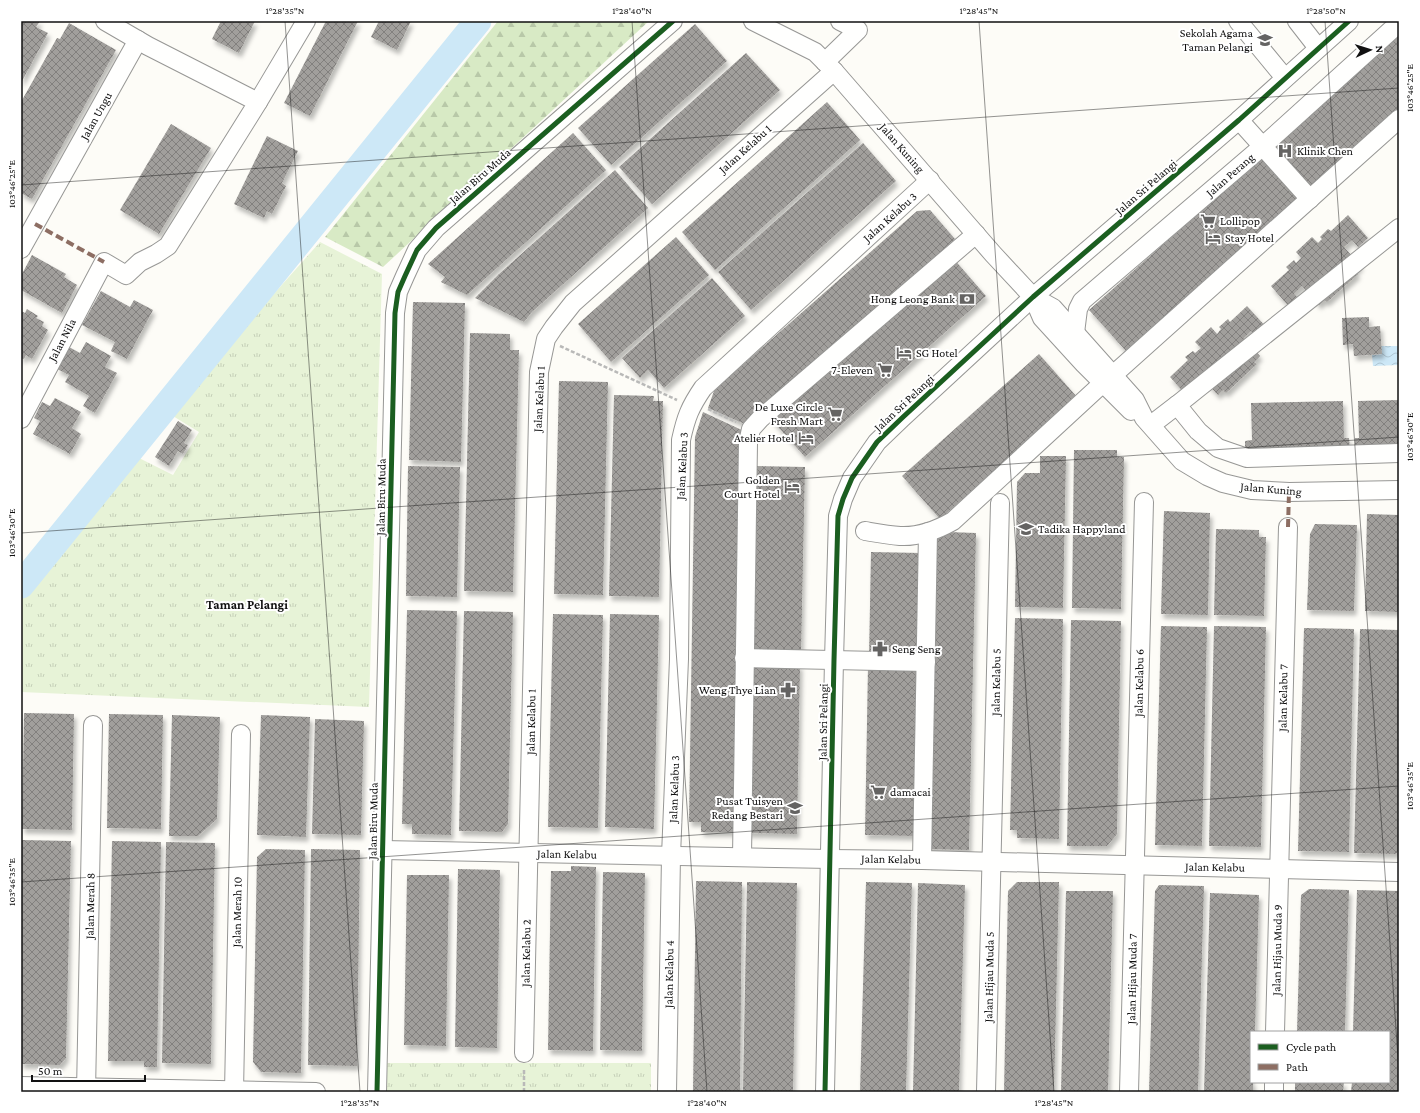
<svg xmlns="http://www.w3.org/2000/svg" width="1420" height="1113" viewBox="0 0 1420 1113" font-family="'Crimson Pro',serif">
	<defs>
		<pattern id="grass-tufts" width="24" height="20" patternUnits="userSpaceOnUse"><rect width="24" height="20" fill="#e7f3d7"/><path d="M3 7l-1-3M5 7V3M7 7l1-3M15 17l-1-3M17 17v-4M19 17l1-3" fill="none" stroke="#c5cfb8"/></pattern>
		<pattern id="forest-firs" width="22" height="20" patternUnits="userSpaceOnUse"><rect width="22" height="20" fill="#d8eac5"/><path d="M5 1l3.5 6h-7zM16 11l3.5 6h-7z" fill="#b8c8a8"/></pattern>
		<pattern id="water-waves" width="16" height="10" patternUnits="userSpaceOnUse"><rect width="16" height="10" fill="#cde8f7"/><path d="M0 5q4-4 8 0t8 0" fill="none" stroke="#afc6d3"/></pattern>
		<pattern id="building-cross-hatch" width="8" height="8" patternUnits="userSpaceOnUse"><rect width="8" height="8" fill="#a19f9c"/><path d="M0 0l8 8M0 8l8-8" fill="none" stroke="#82807e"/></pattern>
		<filter id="shadow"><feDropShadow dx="2.5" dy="4.5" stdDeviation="2" flood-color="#0004"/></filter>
	</defs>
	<rect width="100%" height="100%" fill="#fdfcf7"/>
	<g fill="url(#grass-tufts)">
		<polygon points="320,242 382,274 369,707 21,692 21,599 137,457 173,475 199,432 168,413"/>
		<rect x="386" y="1063" width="265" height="29"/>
	</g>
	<polygon fill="url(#forest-firs)" points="498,21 649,21 383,267 325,237"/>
	<polygon fill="url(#water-waves)" points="1381,346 1399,346 1399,365 1373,366 1372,355 1382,354"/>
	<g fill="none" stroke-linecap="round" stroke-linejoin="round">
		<polyline stroke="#cde8f7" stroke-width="27" points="21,585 478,21"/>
	</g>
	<g fill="url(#building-cross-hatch)" filter="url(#shadow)">
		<polygon points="21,21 40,21 36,27 48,33 21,83"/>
		<polygon points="221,21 255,21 239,53 212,39"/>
		<polygon points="326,21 358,21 310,116 284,103"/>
		<polygon points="379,21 411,21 397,50 371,37"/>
		<polygon points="69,23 116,50 32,199 21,193 21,102 57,38 60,39"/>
		<polygon points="695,24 727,61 611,165 578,128"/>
		<polygon points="1399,33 1399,110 1310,190 1272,147"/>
		<polygon points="746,53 780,90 652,204 619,167"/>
		<polygon points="827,102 860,140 715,270 682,232"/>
		<polygon points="171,124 211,148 159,234 120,210"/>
		<polygon points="573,133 606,170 467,295 441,282 445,277 428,264"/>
		<polygon points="267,136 298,151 282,183 286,186 272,214 267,211 264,218 234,204"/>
		<polygon points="863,143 896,181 751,310 718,272"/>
		<polygon points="1262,157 1298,198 1126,351 1089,310"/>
		<polygon points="615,170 648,208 532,312 524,322 475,298 499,274"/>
		<polygon points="930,210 955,239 747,425 708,408 714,391 723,382 917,211"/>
		<polygon points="1348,215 1368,238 1358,247 1352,240 1344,247 1361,266 1355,271 1358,274 1327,302 1324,300 1319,305 1302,286 1294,294 1300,300 1291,309 1271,286 1289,270 1286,267 1294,260 1296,263 1301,258 1296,252 1312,237 1318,243 1322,239 1320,237 1328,229 1331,231"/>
		<polygon points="676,237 709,275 611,362 578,324"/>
		<polygon points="32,255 66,274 64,277 77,285 62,313 21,290 21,276"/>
		<polygon points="953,258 986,296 805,457 771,419"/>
		<polygon points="712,278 745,316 664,388 648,370 640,378 622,358"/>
		<polygon points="101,291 130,307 134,300 153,310 127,359 111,351 115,342 82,325"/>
		<polygon points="413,302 465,303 461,462 409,460"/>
		<polygon points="1247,306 1267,328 1257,337 1251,331 1244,338 1260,356 1254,362 1257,364 1226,393 1223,390 1218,395 1201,377 1190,399 1170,377 1188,360 1185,357 1193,351 1195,353 1201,348 1195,342 1211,327 1217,334 1221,329 1219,327 1228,319 1230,322"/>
		<polygon points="27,309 38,316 36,318 44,322 42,326 48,330 32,359 26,355 24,359 21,358 21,311 25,313"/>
		<polygon points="1369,317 1369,327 1380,326 1382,354 1354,356 1353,344 1343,345 1342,318"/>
		<polygon points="470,333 510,334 510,350 519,350 513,592 464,591"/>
		<polygon points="86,342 111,356 105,367 117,373 95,413 83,406 89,396 65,382 69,375 57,369 69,347 80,353"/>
		<polygon points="1039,354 1077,397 940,519 902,476"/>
		<polygon points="559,381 608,382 603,595 554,594"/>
		<polygon points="614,395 654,396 653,401 663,401 659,597 609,596"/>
		<polygon points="55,398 81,412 72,428 81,434 70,454 33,434 40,421 34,418 42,402 50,406"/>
		<polygon points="1399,400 1399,449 1355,450 1355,438 1359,438 1358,401"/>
		<polygon points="1343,401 1344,438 1349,438 1350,449 1245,452 1245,441 1252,440 1251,403"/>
		<polygon points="703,412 744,431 739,832 701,832 701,822 689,822 695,437"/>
		<polygon points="178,421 192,430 184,443 188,445 183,454 178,451 169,466 155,457"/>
		<polygon points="1074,450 1117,450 1117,457 1124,457 1121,609 1072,608"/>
		<polygon points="1040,456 1066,456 1063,608 1015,607 1017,482 1025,473 1040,473"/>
		<polygon points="408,466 460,467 457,597 406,596"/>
		<polygon points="754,466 805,467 801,655 750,654"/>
		<polygon points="1164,511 1210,513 1208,615 1161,614"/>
		<polygon points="1367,514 1399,515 1399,612 1365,611"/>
		<polygon points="1315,524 1357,525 1354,611 1307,610 1310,534"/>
		<polygon points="1216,529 1259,530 1259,537 1266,537 1264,616 1214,615"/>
		<polygon points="948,532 976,533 969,850 926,849 933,542"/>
		<polygon points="871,552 921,553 919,658 869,657"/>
		<polygon points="407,610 457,611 451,835 412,834 412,824 402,824"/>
		<polygon points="464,611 513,612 508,824 502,832 459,831"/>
		<polygon points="553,614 603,615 598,828 548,827"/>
		<polygon points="610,614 659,615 654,829 605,827"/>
		<polygon points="1015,618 1063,619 1059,839 1017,838 1017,830 1010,830"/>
		<polygon points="1071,620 1121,621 1117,834 1107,846 1067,846"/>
		<polygon points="1161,626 1207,627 1202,846 1155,845"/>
		<polygon points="1214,626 1266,627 1261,847 1209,846"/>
		<polygon points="1304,628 1354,629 1349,852 1298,851"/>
		<polygon points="1360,629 1399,630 1399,850 1396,854 1354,853"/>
		<polygon points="749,663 800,665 797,834 746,833"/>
		<polygon points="868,666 919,667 916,836 865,835"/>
		<polygon points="24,713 74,714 72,830 22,829"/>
		<polygon points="109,714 163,715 161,829 107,828"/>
		<polygon points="172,715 220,717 217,819 198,836 169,836"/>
		<polygon points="261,715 310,717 306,837 257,835"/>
		<polygon points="315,719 364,721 361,835 312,834"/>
		<polygon points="21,840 71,841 66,1058 60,1065 21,1064"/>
		<polygon points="112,841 161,842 157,1067 144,1067 144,1061 108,1061"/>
		<polygon points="166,842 215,843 211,1064 162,1063"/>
		<polygon points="266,849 305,850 301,1073 261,1072 253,1062 257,857"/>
		<polygon points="311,849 360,850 357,1066 308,1065"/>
		<polygon points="571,866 596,867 593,1051 548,1050 551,871 571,871"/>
		<polygon points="458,869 500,870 497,1048 455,1047"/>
		<polygon points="603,872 645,873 642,1051 600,1050"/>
		<polygon points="407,875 449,875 446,1046 404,1045"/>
		<polygon points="696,881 742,882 740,1092 693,1092"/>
		<polygon points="747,882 797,883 793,1092 743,1092"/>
		<polygon points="866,882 912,883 906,1092 860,1092"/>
		<polygon points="1017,882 1059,882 1054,1092 1004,1092 1008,891"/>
		<polygon points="918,883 965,885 959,1092 913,1092"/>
		<polygon points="1159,885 1204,886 1198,1092 1149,1092 1155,891"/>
		<polygon points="1309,889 1349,890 1345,1032 1297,1032 1301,895"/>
		<polygon points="1357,890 1399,891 1399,1092 1351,1092 1352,1082 1389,1082 1389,1032 1353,1032"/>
		<polygon points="1066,891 1113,891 1108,1092 1061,1092"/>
		<polygon points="1210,893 1259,895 1255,1032 1251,1032 1251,1082 1253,1082 1253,1092 1204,1092"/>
		<polygon points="1295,1082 1344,1082 1343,1092 1295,1092"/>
	</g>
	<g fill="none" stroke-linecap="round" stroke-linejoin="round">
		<g stroke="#979795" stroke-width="20">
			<g id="minor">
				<polyline points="753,21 815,52 834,71 993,254 1033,297 1053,308 1135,400 1144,418 1182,461 1207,476 1223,483 1252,490 1289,492 1399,490"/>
				<polyline points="1238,21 1285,78"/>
				<polyline points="1297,21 1318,48"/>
				<polyline points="825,62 858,30 840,21"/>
				<polyline points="258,102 306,21"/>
				<polyline points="1239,120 1310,199"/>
				<polyline points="1399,228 1177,405 1198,431 1218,448 1247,458 1399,453"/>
				<polyline points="21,249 138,40"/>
				<polyline points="1033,297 1042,318 1084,364 1131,411"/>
				<polyline points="1075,333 1078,309 1082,301 1263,146 1399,23"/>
				<polyline points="1113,375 1399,119"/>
				<polyline points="21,419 104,262 126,275 140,262 156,254 168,246 258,102 148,46 105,21"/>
				<polyline points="1151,425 1177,405"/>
				<path d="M865 531C877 533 888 535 900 536 918 537 937 530 953 521L1103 383"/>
				<polyline points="744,658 926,662"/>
				<polyline points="383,850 830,859 922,860 1399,872"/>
				<polyline points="742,857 748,443 751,429 760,419 976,234"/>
				<polyline points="922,860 928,532"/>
				<polyline points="1275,1032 1288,527"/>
				<polyline points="524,1053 539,372 546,339 554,327 573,303 834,71"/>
				<polyline points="21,1086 316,1092"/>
				<polyline points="86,1092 93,725"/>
				<polyline points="234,1092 241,734"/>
				<polyline points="377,1092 395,313 398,292 405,276 417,250 436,228 673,21"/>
				<path d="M667 1092 671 856 679 659 681 440C686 417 690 407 703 388L930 180"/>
				<polyline points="825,1092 834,660 838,516 843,499 852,478 877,442 902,418 1033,297 1239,120 1349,21"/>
				<polyline points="986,1092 1000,503"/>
				<polyline points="1129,1092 1144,502"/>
				<polyline points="1274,1092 1274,1082"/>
			</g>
		</g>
		<g stroke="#b9b9b8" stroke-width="2.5" stroke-dasharray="4 2" stroke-linecap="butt">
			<polyline points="560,346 677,400"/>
			<polyline points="708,409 736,422"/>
			<polyline points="524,1092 524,1069"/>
		</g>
		<use href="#minor" stroke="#fffffe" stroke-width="18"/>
		<g stroke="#8d6e63" stroke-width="4" stroke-dasharray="8 4" stroke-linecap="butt">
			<polyline points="35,224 104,262"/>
			<polyline points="1288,527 1289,492"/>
		</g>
		<g stroke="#fff" stroke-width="8">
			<g id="cycleway">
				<polyline points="377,1092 395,313 398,292 405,276 417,250 436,228 673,21"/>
				<polyline points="825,1092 834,660 838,516 843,499 852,478 877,442 902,418 1033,297 1239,120 1349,21"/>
			</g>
		</g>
		<use href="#cycleway" stroke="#1b5e20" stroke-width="5"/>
	</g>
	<path fill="none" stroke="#111" stroke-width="1" stroke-opacity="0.45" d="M285 21 360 1092M632 21 707 1092M979 21 1054 1092M1325 21 1399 1072M21 185 1399 88M21 533 1399 437M21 882 1399 786"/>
	<defs>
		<g id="school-bare" transform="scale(1.2)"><path d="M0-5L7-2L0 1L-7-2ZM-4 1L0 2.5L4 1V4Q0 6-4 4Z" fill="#646362" stroke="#fff" stroke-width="2.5" paint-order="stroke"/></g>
		<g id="hospital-bare" transform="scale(1.2)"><path d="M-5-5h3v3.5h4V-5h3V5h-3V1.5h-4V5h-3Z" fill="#646362" stroke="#fff" stroke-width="2.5" paint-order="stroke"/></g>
		<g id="supermarket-bare" transform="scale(1.2)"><path d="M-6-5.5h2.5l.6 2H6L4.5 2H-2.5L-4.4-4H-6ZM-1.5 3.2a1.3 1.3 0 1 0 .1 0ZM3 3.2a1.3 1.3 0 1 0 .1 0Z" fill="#646362" stroke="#fff" stroke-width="2.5" paint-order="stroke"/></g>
		<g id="hotel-bare" transform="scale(1.2)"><path d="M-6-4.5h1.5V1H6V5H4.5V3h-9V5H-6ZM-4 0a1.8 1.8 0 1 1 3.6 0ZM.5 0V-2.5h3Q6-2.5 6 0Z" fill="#646362" stroke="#fff" stroke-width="2.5" paint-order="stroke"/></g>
		<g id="bank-bare" transform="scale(1.2)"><path d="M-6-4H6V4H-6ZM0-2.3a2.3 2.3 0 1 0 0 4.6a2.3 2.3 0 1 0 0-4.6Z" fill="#646362" stroke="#fff" stroke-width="2.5" paint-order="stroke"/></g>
		<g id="pharmacy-bare" transform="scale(1.2)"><path d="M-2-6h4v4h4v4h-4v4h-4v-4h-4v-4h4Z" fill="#646362" stroke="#fff" stroke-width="2.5" paint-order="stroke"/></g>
	</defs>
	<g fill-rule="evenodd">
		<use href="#school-bare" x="1265" y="40"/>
		<use href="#hospital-bare" x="1285" y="151"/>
		<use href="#supermarket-bare" x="1208" y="221"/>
		<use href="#hotel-bare" x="1213" y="238"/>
		<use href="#bank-bare" x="967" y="299"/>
		<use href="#hotel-bare" x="904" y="353"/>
		<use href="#supermarket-bare" x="885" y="370"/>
		<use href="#supermarket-bare" x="835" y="414"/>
		<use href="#hotel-bare" x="806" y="438"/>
		<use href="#hotel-bare" x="792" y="487"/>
		<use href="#school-bare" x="1026" y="529"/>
		<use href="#pharmacy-bare" x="880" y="649"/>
		<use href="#pharmacy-bare" x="788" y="690"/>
		<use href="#supermarket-bare" x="878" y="792"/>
		<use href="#school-bare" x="795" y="808"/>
	</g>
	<g text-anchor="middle" stroke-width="4" stroke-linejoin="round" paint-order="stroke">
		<g font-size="12" fill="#111" stroke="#fff" text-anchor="end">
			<text x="1253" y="37">Sekolah Agama<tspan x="1253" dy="14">Taman Pelangi</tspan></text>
			<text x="1297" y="155" text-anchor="start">Klinik Chen</text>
			<text x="1220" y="225" text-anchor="start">Lollipop</text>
			<text x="1225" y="242" text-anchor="start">Stay Hotel</text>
			<text x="955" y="303">Hong Leong Bank</text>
			<text x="916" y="357" text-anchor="start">SG Hotel</text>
			<text x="873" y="374">7-Eleven</text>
			<text x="823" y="411">De Luxe Circle<tspan x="823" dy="14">Fresh Mart</tspan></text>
			<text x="794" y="442">Atelier Hotel</text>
			<text x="780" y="484">Golden<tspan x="780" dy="14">Court Hotel</tspan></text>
			<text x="1038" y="533" text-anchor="start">Tadika Happyland</text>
			<text x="892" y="653" text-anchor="start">Seng Seng</text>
			<text x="776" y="694">Weng Thye Lian</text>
			<text x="890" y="796" text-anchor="start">damacai</text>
			<text x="783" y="805">Pusat Tuisyen<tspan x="783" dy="14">Redang Bestari</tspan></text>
		</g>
		<g font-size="12" fill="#111" stroke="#fff">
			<text transform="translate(96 116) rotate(-61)" y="4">Jalan Ungu</text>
			<text transform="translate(902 148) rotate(49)" y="4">Jalan Kuning</text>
			<text transform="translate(745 149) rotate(-42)" y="4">Jalan Kelabu 1</text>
			<text transform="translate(1230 175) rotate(-41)" y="4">Jalan Perang</text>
			<text transform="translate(480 176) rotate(-41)" y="4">Jalan Biru Muda</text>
			<text transform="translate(1146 187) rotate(-41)" y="4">Jalan Sri Pelangi</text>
			<text transform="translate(890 217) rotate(-42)" y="4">Jalan Kelabu 3</text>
			<text transform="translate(62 340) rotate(-62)" y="4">Jalan Nila</text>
			<text transform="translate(539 399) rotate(-87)" y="4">Jalan Kelabu 1</text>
			<text transform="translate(904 403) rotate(-43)" y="4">Jalan Sri Pelangi</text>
			<text transform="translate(682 466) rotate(-87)" y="4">Jalan Kelabu 3</text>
			<text transform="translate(1271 489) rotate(5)" y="4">Jalan Kuning</text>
			<text transform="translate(381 497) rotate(-89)" y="4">Jalan Biru Muda</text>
			<text transform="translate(996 682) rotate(-89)" y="4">Jalan Kelabu 5</text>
			<text transform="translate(1139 683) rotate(-89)" y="4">Jalan Kelabu 6</text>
			<text transform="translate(1283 698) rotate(-89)" y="4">Jalan Kelabu 7</text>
			<text transform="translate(531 722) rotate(-89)" y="4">Jalan Kelabu 1</text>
			<text transform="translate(823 722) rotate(-89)" y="4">Jalan Sri Pelangi</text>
			<text transform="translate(674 789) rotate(-88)" y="4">Jalan Kelabu 3</text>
			<text transform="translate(373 821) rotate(-89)" y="4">Jalan Biru Muda</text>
			<text transform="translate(567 854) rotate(1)" y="4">Jalan Kelabu</text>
			<text transform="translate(891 859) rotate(1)" y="4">Jalan Kelabu</text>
			<text transform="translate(1215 867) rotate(1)" y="4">Jalan Kelabu</text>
			<text transform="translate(90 906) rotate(-89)" y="4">Jalan Merah 8</text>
			<text transform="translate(237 912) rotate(-89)" y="4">Jalan Merah 10</text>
			<text transform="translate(1277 950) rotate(-89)" y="4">Jalan Hijau Muda 9</text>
			<text transform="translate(526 953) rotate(-89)" y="4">Jalan Kelabu 2</text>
			<text transform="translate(669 974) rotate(-89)" y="4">Jalan Kelabu 4</text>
			<text transform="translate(989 977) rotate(-89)" y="4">Jalan Hijau Muda 5</text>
			<text transform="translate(1132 979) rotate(-89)" y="4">Jalan Hijau Muda 7</text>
		</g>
		<g font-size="13" font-weight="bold" fill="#111" stroke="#fff">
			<text x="247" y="609">Taman Pelangi</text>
		</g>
	</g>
	<rect width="1420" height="1113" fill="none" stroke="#ffffff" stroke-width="44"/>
	<rect x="1250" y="1031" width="140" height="52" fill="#ffffff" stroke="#a0a0a0"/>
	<rect x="1258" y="1044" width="20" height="6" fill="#1b5e20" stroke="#a0a0a0"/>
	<text x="1286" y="1051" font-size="12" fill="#111111">Cycle path</text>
	<rect x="1258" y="1064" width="20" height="6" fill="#8d6e63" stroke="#a0a0a0"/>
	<text x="1286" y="1071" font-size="12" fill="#111111">Path</text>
	<g transform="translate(1370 50) rotate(86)" stroke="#ffffff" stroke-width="3" paint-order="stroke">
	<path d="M0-3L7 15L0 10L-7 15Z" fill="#111111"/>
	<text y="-6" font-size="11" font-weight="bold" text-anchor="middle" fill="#111111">N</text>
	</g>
	<path d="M32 1075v6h113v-6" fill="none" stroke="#111111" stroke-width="2"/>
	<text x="38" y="1075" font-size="12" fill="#111111" stroke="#ffffff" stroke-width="3" paint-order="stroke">50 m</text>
	<rect x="22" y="22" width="1376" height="1069" fill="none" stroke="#111" stroke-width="1.5"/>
	<g font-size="10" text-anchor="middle" fill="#111">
		<text x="285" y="14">1°28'35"N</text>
		<text x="632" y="14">1°28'40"N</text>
		<text x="979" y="14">1°28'45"N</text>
		<text x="1326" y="14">1°28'50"N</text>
		<text transform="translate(1409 88) rotate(-90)" y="4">103°46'25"E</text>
		<text transform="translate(11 184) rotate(-90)" y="4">103°46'25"E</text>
		<text transform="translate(1409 437) rotate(-90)" y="4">103°46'30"E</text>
		<text transform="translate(11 533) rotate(-90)" y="4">103°46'30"E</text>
		<text transform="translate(1409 786) rotate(-90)" y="4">103°46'35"E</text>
		<text transform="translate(11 882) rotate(-90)" y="4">103°46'35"E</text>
		<text x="360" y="1106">1°28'35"N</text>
		<text x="707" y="1106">1°28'40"N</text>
		<text x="1054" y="1106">1°28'45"N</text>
	</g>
</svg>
